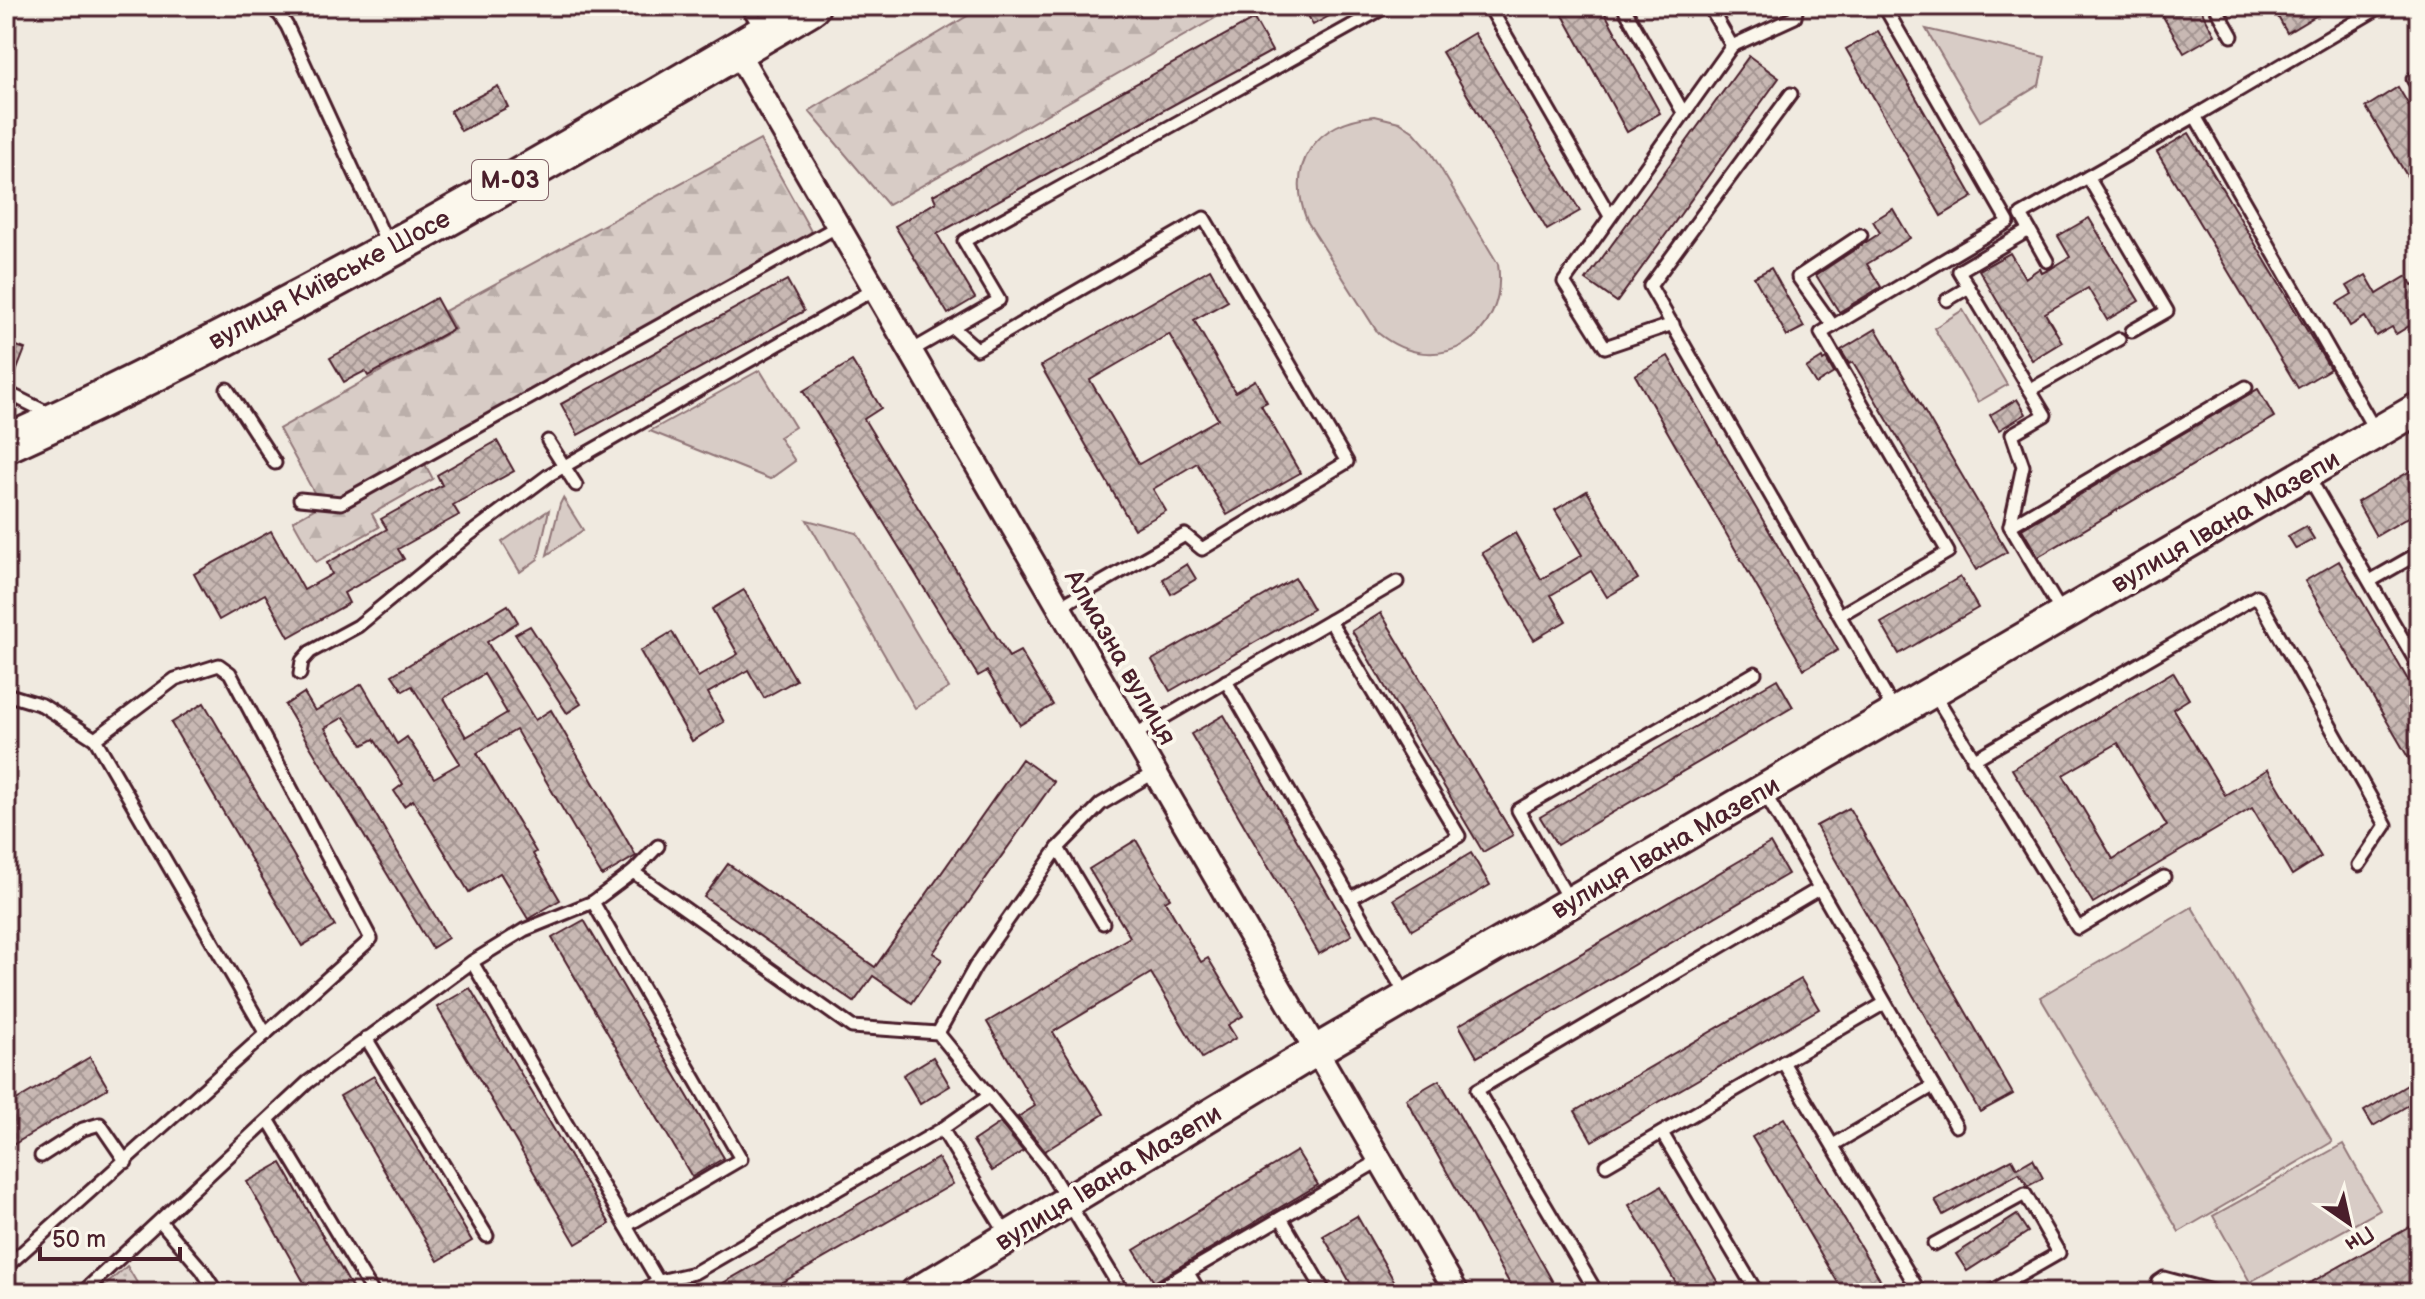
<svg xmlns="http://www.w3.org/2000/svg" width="2425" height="1299" viewBox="0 0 2425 1299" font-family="'Balsamiq Sans',sans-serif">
	<defs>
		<pattern id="grass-dots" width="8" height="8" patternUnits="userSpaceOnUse" patternTransform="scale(2)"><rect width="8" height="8" fill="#d8ccc6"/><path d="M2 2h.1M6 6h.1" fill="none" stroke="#bbafaa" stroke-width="1.8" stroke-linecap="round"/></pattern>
		<pattern id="forest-firs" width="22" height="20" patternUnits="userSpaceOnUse" patternTransform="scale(2)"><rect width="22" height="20" fill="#d8ccc6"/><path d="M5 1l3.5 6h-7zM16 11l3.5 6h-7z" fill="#bbafaa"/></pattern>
		<pattern id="building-cross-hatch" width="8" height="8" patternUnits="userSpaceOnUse" patternTransform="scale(2)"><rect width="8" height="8" fill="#c8b8b3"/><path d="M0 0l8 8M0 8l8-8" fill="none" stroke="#a49592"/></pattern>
	</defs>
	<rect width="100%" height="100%" fill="#f0eae0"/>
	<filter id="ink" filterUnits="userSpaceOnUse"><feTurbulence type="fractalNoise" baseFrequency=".0125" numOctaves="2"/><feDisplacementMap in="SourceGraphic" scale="16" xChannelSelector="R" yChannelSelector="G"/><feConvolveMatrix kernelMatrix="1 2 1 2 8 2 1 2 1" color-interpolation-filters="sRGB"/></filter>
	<g filter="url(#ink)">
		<polygon fill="url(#grass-dots)" stroke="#917678" stroke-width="2" points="127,1266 143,1293 97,1293"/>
		<g fill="url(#forest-firs)" stroke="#917678" stroke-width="2">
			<polygon points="984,6 1236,6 888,205 809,111"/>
			<polygon points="760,140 812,233 419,453 433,479 372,514 379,527 316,562 293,521 321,505 279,429 455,329 445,311"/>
		</g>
		<g fill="#d8ccc6" stroke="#917678" stroke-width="2">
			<polygon points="1926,29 2045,57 2039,85 1980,121"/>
			<path d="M1375 116 1399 122 1414 132 1429 149 1498 264C1509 338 1437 381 1378 333L1307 221C1285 163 1316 121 1375 116Z"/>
			<polygon points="1963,310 2007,385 1978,402 1934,328"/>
			<polygon points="760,370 795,427 779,437 795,461 770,479 650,431"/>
			<polygon points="563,498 583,530 547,555 560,504"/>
			<polygon points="549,510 538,559 520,572 502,542"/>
			<polygon points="807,520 857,533 949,688 915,708"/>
			<polygon points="2192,907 2332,1142 2179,1232 2040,997"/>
			<polygon points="2343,1144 2380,1210 2250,1282 2213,1216"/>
		</g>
		<g fill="url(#building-cross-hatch)" stroke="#4a1f2b" stroke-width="2" fill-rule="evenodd">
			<polygon points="1303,6 1347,6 1313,25"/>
			<polygon points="1558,6 1601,6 1660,113 1627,132"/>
			<polygon points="2157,6 2199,6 2215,35 2184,53"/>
			<polygon points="2272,6 2332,6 2287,33"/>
			<polygon points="1254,19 1272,51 937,234 975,298 948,314 895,226 936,202 933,195"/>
			<polygon points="1878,31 1973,197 1941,216 1846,49"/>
			<polygon points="1474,33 1580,211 1547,230 1442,52"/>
			<polygon points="1749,56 1779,78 1617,302 1586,280"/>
			<polygon points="498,86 508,107 461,131 450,111"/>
			<polygon points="2398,87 2419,122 2419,196 2366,107"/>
			<polygon points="2189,133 2330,369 2298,388 2157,152"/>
			<polygon points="1893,209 1910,238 1867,264 1881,287 1839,312 1816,275 1880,233 1873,221"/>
			<polygon points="2089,218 2139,301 2107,320 2088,288 2045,313 2062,342 2032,360 1979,270 2010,253 2025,278 2040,268 2042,273 2050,269 2070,257 2058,236"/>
			<polygon points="1771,268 1804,327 1787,336 1754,277"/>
			<path d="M1210 269 1228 301 1194 320 1235 392 1255 380 1267 402 1261 405 1300 473 1227 515 1197 463 1153 489 1166 511 1134 529 1041 366ZM1169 334 1218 419 1139 464 1090 380Z"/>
			<polygon points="2366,275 2377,294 2407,276 2412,285 2419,281 2419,320 2396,334 2392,327 2376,336 2365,317 2350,326 2337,303 2352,294 2347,286"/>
			<polygon points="787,280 804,311 578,435 561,404"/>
			<polygon points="436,298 453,329 368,376 365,371 344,382 330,358"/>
			<polygon points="1876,329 2007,552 1976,570 1853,362 1849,364 1841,350"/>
			<polygon points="6,342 25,349 11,385 6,384"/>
			<polygon points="1668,356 1838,650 1804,669 1635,375"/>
			<polygon points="1822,358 1823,361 1826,359 1834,373 1816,384 1806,368"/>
			<polygon points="852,361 881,408 864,419 1009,657 1020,651 1053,705 1020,725 987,671 978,676 803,391"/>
			<polygon points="2258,389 2274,417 2038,557 2022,529"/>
			<polygon points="2017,399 2026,414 1999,430 1990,415"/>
			<polygon points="497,441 514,471 453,505 459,515 398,549 404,559 344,593 349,603 289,637 265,594 219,620 194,574 271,531 304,590 332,574 327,563 387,529 381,519 442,485 437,475"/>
			<polygon points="2419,466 2419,511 2376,536 2357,502"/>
			<polygon points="1587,491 1638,579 1607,597 1591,571 1551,595 1566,621 1534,640 1482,553 1515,533 1541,579 1582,555 1555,510"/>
			<polygon points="2306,526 2314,539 2296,549 2288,536"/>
			<polygon points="2339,561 2419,699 2419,776 2305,581"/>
			<polygon points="1187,564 1196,579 1171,594 1163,579"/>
			<polygon points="1960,577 1978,608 1899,654 1881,623"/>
			<polygon points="1295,578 1313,609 1170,691 1152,660"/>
			<polygon points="744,590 796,680 764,698 748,670 708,693 724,722 692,741 640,651 672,632 698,677 738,654 712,609"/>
			<path d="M508 605 518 622 487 642 535 720 551 710 636 856 602 876 516 730 477 753 536 852 533 854 560 900 528 919 500 873 469 892 413 800 404 806 394 791 403 784 374 739 363 745 344 717 325 728 448 938 432 948 285 705 304 693 315 711 362 684 397 744 407 737 434 778 460 763 412 686 403 691 392 675ZM484 674 507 713 466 737 444 698Z"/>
			<polygon points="1381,613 1513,835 1483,852 1352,631"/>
			<polygon points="530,626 581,704 567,713 515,634"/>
			<path d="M2173 672 2189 699 2173 709 2225 795 2268 769 2321 857 2292 875 2252 808 2093 903 2012 769ZM2118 743 2167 826 2113 859 2063 775Z"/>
			<polygon points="1777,679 1793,707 1557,845 1540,817"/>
			<polygon points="204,703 335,926 302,946 171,723"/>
			<polygon points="1224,715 1352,935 1319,954 1191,734"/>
			<polygon points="1022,759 1054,782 933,953 942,959 912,1003 873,976 854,1002 704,897 728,864 875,967"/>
			<polygon points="1849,808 2013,1094 1980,1112 1816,826"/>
			<polygon points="1136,840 1170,898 1165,901 1201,962 1208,958 1243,1016 1228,1025 1236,1038 1202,1058 1151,973 1053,1032 1104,1114 1045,1151 1018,1117 1035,1106 987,1022 1130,937 1089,869"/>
			<polygon points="1770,843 1788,874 1477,1057 1459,1025"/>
			<polygon points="1471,853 1490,885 1412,930 1394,899"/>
			<polygon points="584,920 724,1158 692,1177 552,938"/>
			<polygon points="1801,979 1819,1009 1592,1141 1575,1111"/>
			<polygon points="470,988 610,1224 576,1244 437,1007"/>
			<polygon points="90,1057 108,1088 6,1149 6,1106"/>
			<polygon points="933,1057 950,1086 920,1104 903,1075"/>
			<polygon points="374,1076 472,1241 438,1261 340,1096"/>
			<polygon points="2419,1078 2419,1099 2373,1126 2364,1111"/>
			<polygon points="1439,1080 1453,1104 1559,1293 1515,1293 1406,1099"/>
			<polygon points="1784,1118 1888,1293 1844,1293 1752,1137"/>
			<polygon points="1000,1123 1023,1151 992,1171 973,1141"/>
			<polygon points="1297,1151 1318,1185 1154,1282 1134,1250"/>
			<polygon points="938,1158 953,1184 764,1293 706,1293"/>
			<polygon points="2012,1159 2017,1168 2033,1159 2043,1178 2028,1186 2019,1173 1943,1215 1935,1200"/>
			<polygon points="281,1163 293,1184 355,1293 310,1293 247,1182"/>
			<polygon points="1661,1186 1724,1293 1682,1293 1629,1205"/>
			<polygon points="2017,1215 2028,1232 1967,1271 1956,1254"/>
			<polygon points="1357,1216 1401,1293 1356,1293 1342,1268 1323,1236"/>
			<polygon points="2419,1222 2419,1293 2292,1293"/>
		</g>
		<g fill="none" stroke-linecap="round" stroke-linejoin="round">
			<g stroke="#4a1f2b" stroke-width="17">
				<g id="service">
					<polyline points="274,6 287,26 388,245"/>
					<polyline points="747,6 762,30"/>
					<polyline points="1489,6 1610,216"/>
					<polyline points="1623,6 1684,114"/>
					<polyline points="1709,6 1732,46"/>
					<polyline points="2215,6 2232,36"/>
					<polyline points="277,13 293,6"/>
					<polyline points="2413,79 2419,88"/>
					<polyline points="1791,94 1650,286 1895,712"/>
					<polyline points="2088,177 2195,116"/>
					<polyline points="2029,230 1959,271 2030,390 2119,339"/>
					<polyline points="2047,261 2021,215 2088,177 2167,311 2132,331"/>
					<polyline points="1947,300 1969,287"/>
					<polyline points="1673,324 1605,347 1564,282 1732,46 1795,17 1797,6"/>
					<polyline points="1833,326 1798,277 1861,235"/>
					<polyline points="952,327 977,349 1204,218 1347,462 1202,549 1185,535 1059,607"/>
					<polyline points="911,351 999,300 964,241 1387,6"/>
					<polyline points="227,389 275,463"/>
					<polyline points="2030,390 2045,415 2012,434 2023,466 2010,526 2063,615"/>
					<polyline points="6,392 52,415"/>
					<polyline points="2376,432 2195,116 2382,6"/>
					<polyline points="548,441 576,485"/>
					<polyline points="2307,474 2419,667"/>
					<polyline points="300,499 341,503 838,226"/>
					<polyline points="2010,526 2246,387"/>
					<polyline points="2370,581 2419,553"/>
					<polyline points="1840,615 1948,552 1821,333 2008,222 1884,6"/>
					<polyline points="1330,621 1459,836 1351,898"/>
					<polyline points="300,674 302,661 310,652 358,626 466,537 549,475 875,289"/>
					<polyline points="1226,681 1407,997"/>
					<polyline points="1933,692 2078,928 2164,877"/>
					<polyline points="6,694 42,705 95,739 175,679 219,665 230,673 371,939 6,1267"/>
					<polyline points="1134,735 1397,582"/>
					<polyline points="95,739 266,1034"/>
					<polyline points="1973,760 2257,596 2386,825 2359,865"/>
					<polyline points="1763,790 1956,1126"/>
					<polyline points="1058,848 1103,923"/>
					<polyline points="633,872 658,846"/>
					<polyline points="593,902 741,1159 626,1226"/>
					<polyline points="1570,902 1518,810 1755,673"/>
					<polyline points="472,962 665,1293"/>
					<polyline points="938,1033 975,967 1058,848 1101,804 1155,772"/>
					<polyline points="366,1038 487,1236"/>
					<polyline points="1783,1062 1920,1293"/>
					<polyline points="269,1121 373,1293"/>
					<polyline points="942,1129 989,1096"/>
					<polyline points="1662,1133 1757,1293"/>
					<polyline points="1833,1145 1933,1086"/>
					<polyline points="41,1156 83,1129 100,1124 126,1162"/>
					<polyline points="1606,1165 1885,1003"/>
					<polyline points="1281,1218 1325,1293"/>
					<polyline points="160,1221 202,1270 217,1293"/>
					<polyline points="1934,1244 2025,1194 2059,1253 1989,1293"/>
					<polyline points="1188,1273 1200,1293"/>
					<polyline points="2158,1282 2164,1278 2220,1293"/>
					<polyline points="82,1293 308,1082 472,962 524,930 593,902 633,872 852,1027 938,1033 1047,1167 1123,1293"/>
					<polyline points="639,1293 659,1281 694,1273 942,1129 1007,1235"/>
					<polyline points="1152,1293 1380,1160"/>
					<polyline points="1597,1293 1477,1090 1820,888"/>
				</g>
			</g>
			<g stroke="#4a1f2b" stroke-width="28">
				<polyline id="minor" points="736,50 1457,1293"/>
			</g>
			<g stroke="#4a1f2b" stroke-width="36">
				<polyline id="secondary" points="916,1293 1317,1050 2419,408"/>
			</g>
			<g stroke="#4a1f2b" stroke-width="42">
				<path id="trunk" d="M6 444C284 317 549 162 811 6"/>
			</g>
			<use href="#service" stroke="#fbf7ec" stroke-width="11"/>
			<use href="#minor" stroke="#fbf7ec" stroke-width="22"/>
			<use href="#secondary" stroke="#fbf7ec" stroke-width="30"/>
			<use href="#trunk" stroke="#fbf7ec" stroke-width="36"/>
		</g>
	</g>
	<g text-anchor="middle" stroke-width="8" stroke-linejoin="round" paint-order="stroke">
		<rect fill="#fbf7ec" stroke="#7f6065" stroke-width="2" x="472" y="160" width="76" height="40" rx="6"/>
		<g font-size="24" font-weight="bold" fill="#4a1f2b">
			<text x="510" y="188">М-03</text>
		</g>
		<g font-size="26" fill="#4a1f2b" stroke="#fbf7ec">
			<text transform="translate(329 279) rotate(-28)" y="9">вулиця Київське Шосе</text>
			<text transform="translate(2225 521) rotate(-30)" y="9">вулиця Івана Мазепи</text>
			<text transform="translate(1121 657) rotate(60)" y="9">Алмазна вулиця</text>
			<text transform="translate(1665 847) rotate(-30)" y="9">вулиця Івана Мазепи</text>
			<text transform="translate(1108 1177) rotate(-31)" y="9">вулиця Івана Мазепи</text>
		</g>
	</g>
	<rect width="2425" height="1299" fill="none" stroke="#fbf7ec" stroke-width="32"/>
	<rect x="16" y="16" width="2393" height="1267" fill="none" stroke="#4a1f2b" stroke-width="3" filter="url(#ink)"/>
	<g transform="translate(2349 1223) rotate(146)" stroke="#fbf7ec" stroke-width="6" paint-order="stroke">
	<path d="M0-6L14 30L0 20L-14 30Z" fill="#4a1f2b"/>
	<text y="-12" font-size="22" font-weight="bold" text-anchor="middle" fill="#4a1f2b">Пн</text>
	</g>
	<path d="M40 1247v12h140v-12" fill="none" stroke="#4a1f2b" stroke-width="4"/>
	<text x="52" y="1247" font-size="24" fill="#4a1f2b" stroke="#fbf7ec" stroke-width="6" paint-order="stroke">50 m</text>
</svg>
